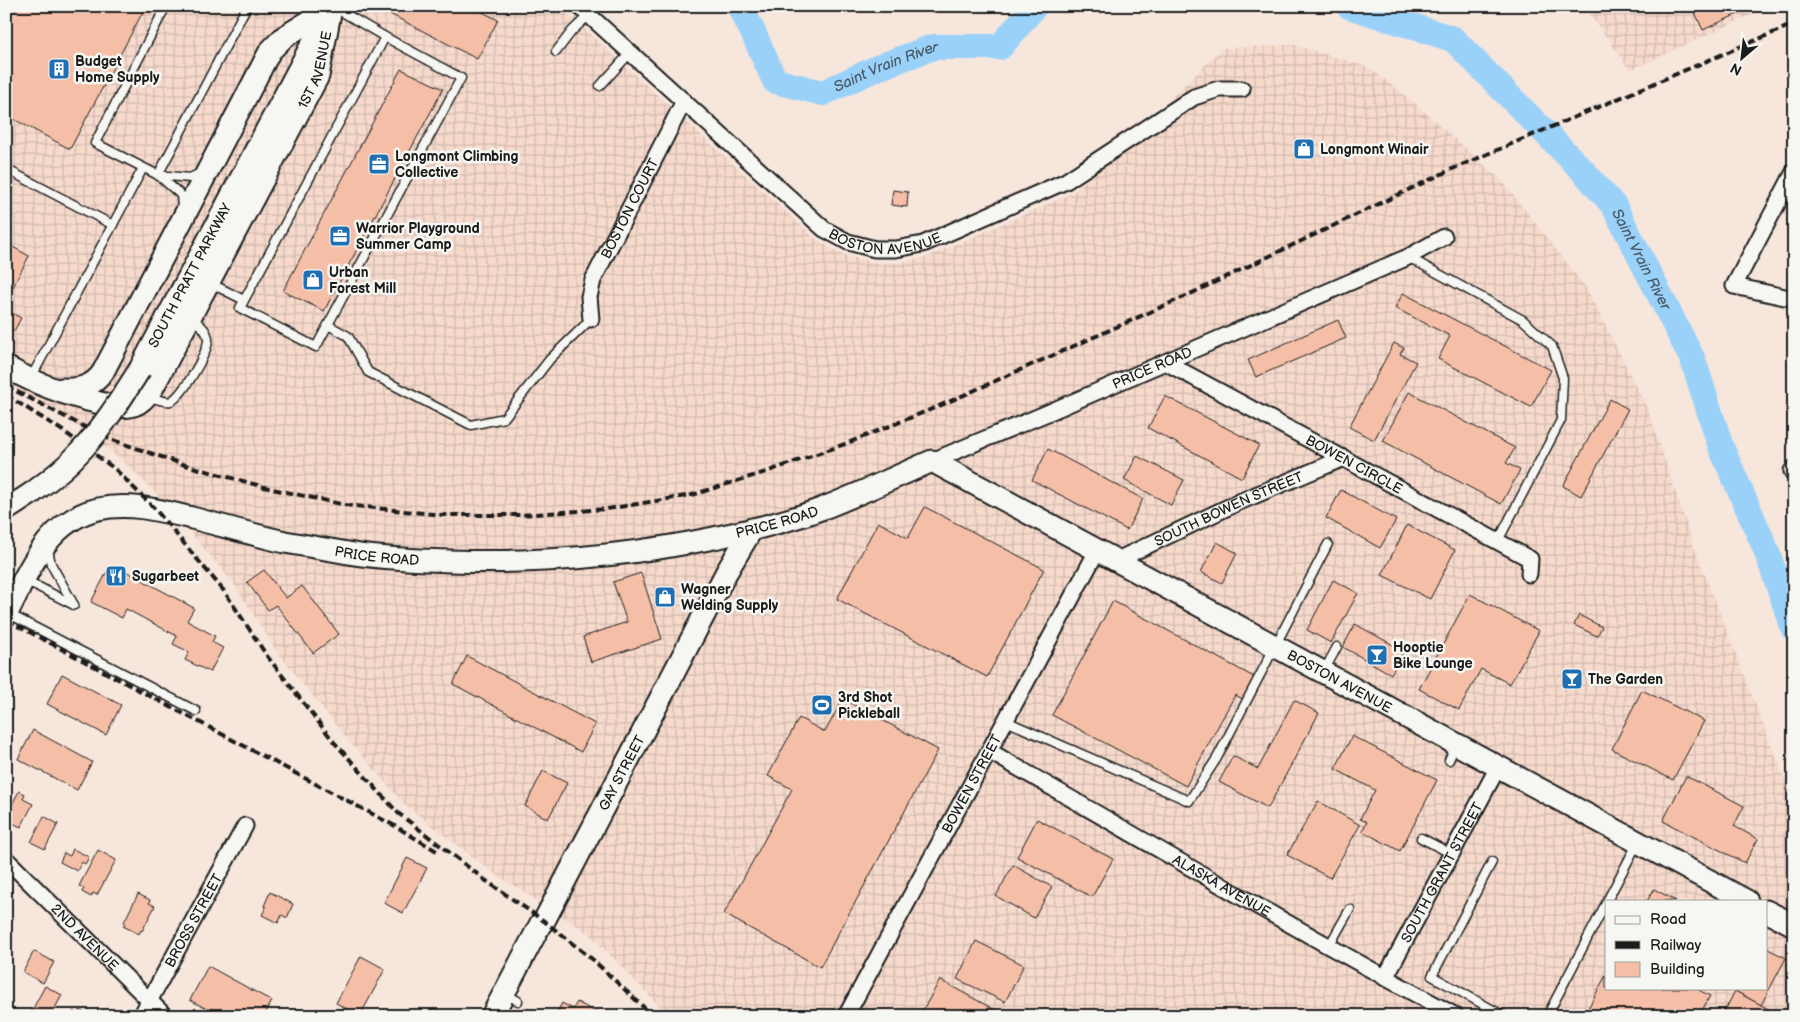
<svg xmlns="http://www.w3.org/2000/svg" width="1800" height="1022" viewBox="0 0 1800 1022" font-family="'Balsamiq Sans',sans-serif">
	<defs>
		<pattern id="industrial-grid" width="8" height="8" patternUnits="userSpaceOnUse" patternTransform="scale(1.25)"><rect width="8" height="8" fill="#f6dacc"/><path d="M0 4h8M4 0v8" fill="none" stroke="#d2baaf"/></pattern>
	</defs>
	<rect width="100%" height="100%" fill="#f6e6dc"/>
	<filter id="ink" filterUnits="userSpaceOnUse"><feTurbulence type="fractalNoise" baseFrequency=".02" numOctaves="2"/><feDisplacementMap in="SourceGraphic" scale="10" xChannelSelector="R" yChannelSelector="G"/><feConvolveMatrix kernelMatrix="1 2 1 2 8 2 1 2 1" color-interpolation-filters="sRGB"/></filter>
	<g filter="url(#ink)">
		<g fill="url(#industrial-grid)" fill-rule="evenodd">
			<path d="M6 6H559L816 239 843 255 873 262 897 263 927 257 1073 193 1223 48 1295 45 1370 68 1411 100 1502 181 1587 289 1648 410 1694 547 1794 803V1016H669L590 934 491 871 405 805 343 734 276 650 234 584 164 501 122 460 70 421 6 382ZM1606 901H1766V988H1606Z"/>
			<polygon points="1584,6 1771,6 1630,70"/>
		</g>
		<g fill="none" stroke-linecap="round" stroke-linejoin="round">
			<g stroke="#9ad1f9" stroke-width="26">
				<path id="s1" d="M739 6 752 30 775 81 823 93 877 68 933 47H1000L1035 6"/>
				<path id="s2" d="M1349 6 1453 39 1585 173 1614 206 1693 360 1721 447 1765 547 1794 629"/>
			</g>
		</g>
		<g fill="#f5bfa7" stroke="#1c1c1c">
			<polygon points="16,6 146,6 70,149 6,115 6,24"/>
			<polygon points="389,6 452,6 456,9 458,6 471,6 498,20 477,59 386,12"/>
			<polygon points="1698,6 1755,6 1703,30 1693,8"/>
			<polygon points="401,69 443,89 324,311 283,291"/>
			<polygon points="893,190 908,192 907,207 891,205"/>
			<polygon points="11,246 29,256 13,287 6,283 6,256"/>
			<polygon points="1403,293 1551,370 1531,407 1438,359 1450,336 1395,308"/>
			<polygon points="6,310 21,318 14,331 6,327"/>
			<polygon points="1338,320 1346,338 1256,377 1248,360"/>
			<polygon points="1394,343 1404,348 1400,354 1416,362 1374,440 1349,427"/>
			<polygon points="1409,392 1515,448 1506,463 1520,470 1501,504 1383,441"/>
			<polygon points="1165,396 1259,445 1242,478 1148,428"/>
			<polygon points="1610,399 1628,409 1581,496 1563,486"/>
			<polygon points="1048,449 1143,499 1127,530 1032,480"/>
			<polygon points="1137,456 1184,480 1171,505 1124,480"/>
			<polygon points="1341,490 1396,520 1380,548 1326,518"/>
			<polygon points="925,507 1044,569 987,677 837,599 878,522 908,538"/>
			<polygon points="1407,525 1455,550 1430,599 1382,575"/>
			<polygon points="1217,542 1237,553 1222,583 1201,572"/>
			<polygon points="120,568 194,608 187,621 215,636 212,642 223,648 210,672 185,660 189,652 173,644 177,636 126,609 122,618 91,602 107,572"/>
			<polygon points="264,570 286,598 302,586 339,634 313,653 276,605 268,610 247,582"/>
			<polygon points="641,573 662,639 591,662 583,637 627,622 613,582"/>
			<polygon points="1333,580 1358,593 1331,643 1307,630"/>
			<polygon points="1470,594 1539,631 1510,684 1481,669 1459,710 1419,689"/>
			<polygon points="1113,601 1254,677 1243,699 1235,695 1186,786 1052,715"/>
			<polygon points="1579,615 1602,627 1597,636 1574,625"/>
			<polygon points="1355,624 1404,651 1391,674 1343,647"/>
			<polygon points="467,656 595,724 581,752 453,684"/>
			<polygon points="62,674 121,705 106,735 47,704"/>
			<polygon points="1642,690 1704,721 1673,780 1612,749"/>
			<polygon points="843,699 938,750 820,967 724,914 792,789 768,776 799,718 825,732"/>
			<polygon points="1294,700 1319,713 1268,808 1219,782 1233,756 1258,769"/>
			<polygon points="33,730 92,762 77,790 18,759"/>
			<polygon points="1352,736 1437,780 1400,851 1362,831 1367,822 1360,819 1375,790 1335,769"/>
			<polygon points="543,771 567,783 548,819 525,806"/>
			<polygon points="1686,776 1744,806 1734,826 1758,839 1745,863 1663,821"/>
			<polygon points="19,791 25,794 23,799 33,804 21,827 6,820 6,816"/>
			<polygon points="1318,801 1360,825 1330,878 1287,855"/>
			<polygon points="44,816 58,824 45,849 31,842"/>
			<polygon points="1037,819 1113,859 1092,897 1017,857"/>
			<polygon points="73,849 89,857 85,864 82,862 77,871 60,862 64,853 70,856"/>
			<polygon points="98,850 116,860 97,895 93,893 91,897 82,892 84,888 79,886"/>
			<polygon points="407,858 427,868 403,913 384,903"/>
			<polygon points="1013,865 1052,887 1034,918 996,896"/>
			<polygon points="1654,889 1676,901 1647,901"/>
			<polygon points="270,892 293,904 287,918 282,915 278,923 262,915 266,907 264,906"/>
			<polygon points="138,894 150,900 149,903 155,906 142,931 141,930 139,934 123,926 125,923 124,922"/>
			<polygon points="976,941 1024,965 1005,1002 957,979"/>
			<polygon points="1766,948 1786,958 1761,1005 1735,991 1736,988 1766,988"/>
			<polygon points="34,951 54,962 43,983 23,972"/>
			<polygon points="361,956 385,969 360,1016 336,1003"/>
			<polygon points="208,966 272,1001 264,1016 220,1016 190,1000"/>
			<polygon points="1606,975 1606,988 1695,988 1710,996 1699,1016 1584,1016"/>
			<polygon points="940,980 1006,1016 920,1015"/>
			<polygon points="45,986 62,995 51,1016 29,1016"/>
			<polygon points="1735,991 1761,1005 1781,1016 1722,1016"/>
			<polygon points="577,1002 603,1016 555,1016 562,1003 573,1009"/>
			<polygon points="80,1010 90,1016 71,1016 73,1011 78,1014"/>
		</g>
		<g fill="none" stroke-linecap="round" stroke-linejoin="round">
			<g stroke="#1c1c1c" stroke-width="11">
				<g id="lane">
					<polyline points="166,6 95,143 158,175 181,195 182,208"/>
					<polyline points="332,6 385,37"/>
					<polygon points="385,37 461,78 316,347 240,308"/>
					<polyline points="556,52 572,31 589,15"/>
					<polyline points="600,86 630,53"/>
					<polyline points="6,169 113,225"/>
					<polyline points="158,175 247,6"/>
					<polyline points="158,175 190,178 201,173"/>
					<polyline points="1408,257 1523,320 1552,346 1563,378 1561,420 1498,541"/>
					<polyline points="210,283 244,300"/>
					<polyline points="328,325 348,336 368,372 471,425 504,418 550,359 591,319"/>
					<polyline points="31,378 143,168"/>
					<path d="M148 396C154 398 164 403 171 401 182 397 209 351 208 339 207 329 198 323 191 318"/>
					<polyline points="48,549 51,564 74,605"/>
					<polyline points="25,580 74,605"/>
					<polyline points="9,614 196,711"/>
					<polyline points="1324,671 1337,647"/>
					<polyline points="1006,721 1189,801 1217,758 1328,544"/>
					<polyline points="1449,760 1455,746"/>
					<polyline points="1421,838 1452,854"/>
					<polyline points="1492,862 1432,976 1504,1016"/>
					<polyline points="1607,901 1637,844"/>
					<polyline points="1329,946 1350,909"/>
					<polyline points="504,993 518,1001"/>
					<polyline points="1547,1016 1606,903"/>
				</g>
			</g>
			<g stroke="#1c1c1c" stroke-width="19">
				<g id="street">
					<path id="s3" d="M579 6 824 229 848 242 875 249H896L923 244 1066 181 1194 97 1219 89H1242"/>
					<polyline points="1794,172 1734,286 1794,299"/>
					<path id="s4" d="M591 319 589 297 593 280 684 101"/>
					<path id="s5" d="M1165 362 1530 559 1529 574"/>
					<path id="s6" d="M932 461 1045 414 1408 257 1444 237"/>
					<polyline points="1794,468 1792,471 1794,474"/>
					<path id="s7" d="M1115 561 1239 502 1344 458"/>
					<path id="s8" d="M989 751C1144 841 1298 931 1456 1016"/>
					<path id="s9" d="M6 859 165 1016"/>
					<path id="s10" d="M1385 978 1498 767"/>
					<path id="s11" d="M141 1016 245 826"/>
					<path id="s12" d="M846 1016 1097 551"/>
				</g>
			</g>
			<g stroke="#1c1c1c" stroke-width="25">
				<g id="secondary">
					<path id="s13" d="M6 367C36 384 66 395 100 403 111 405 123 409 134 405 143 402 147 394 153 387L318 76 331 8"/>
					<path id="s14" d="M140 369 320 29"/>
					<path d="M61 389C79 390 93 387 103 372L270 51 284 37 331 8"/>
					<polyline points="6,510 32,493"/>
					<path id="s15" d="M6 615C28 573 46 521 98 509 130 502 162 511 192 518 223 526 254 535 285 542 308 546 331 550 354 554 386 559 418 560 450 561 539 564 627 556 714 538 750 530 786 522 821 509 858 495 895 477 932 461L1747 901"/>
					<polyline points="1766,911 1794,925"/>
					<path id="s16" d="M492 1016 541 923 544 921 726 573 752 529"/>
				</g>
			</g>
			<use href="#lane" stroke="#f6f6f2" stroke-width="8"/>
			<use href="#street" stroke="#f6f6f2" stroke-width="15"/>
			<use href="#secondary" stroke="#f6f6f2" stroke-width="21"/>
			<g stroke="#1c1c1c" stroke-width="4" stroke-dasharray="8 4" stroke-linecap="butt">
				<polyline points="6,386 104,437 185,465 268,488 345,505 443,515 520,515 607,509 692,495 769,471 845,444 937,407 1186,296 1450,170 1794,24"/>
				<polyline points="6,395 63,431 115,469 155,509 224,591 267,656 334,742 398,813 485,880 544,921 592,959 653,1016"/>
				<polyline points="6,622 22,628 395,826 440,853"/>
			</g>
			<g stroke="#1c1c1c" stroke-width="25" stroke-linecap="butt">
				<path id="secondary-bridge" d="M32 493C47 482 63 470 76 456 101 431 121 399 140 369"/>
			</g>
			<use href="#secondary-bridge" stroke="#f6f6f2" stroke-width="21"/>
		</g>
	</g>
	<defs>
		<g id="building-square" transform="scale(1.125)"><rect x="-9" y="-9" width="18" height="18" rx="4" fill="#1f6fb2" stroke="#f6f6f2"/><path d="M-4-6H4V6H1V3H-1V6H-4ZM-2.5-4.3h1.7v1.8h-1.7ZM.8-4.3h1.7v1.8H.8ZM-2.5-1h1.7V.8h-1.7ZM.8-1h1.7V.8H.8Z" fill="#fff"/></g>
		<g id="shop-square" transform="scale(1.125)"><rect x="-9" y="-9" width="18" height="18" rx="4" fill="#1f6fb2" stroke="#f6f6f2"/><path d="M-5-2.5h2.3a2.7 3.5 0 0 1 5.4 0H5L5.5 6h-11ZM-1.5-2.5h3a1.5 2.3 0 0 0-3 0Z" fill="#fff"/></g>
		<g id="office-square" transform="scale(1.125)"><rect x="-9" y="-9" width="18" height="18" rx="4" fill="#1f6fb2" stroke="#f6f6f2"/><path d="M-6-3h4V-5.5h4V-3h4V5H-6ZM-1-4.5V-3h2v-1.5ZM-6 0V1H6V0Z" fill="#fff"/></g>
		<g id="restaurant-square" transform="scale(1.125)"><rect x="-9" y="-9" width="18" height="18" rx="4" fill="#1f6fb2" stroke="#f6f6f2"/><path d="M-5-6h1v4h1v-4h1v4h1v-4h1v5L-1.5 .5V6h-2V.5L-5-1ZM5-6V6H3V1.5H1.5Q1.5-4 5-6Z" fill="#fff"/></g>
		<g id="bar-square" transform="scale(1.125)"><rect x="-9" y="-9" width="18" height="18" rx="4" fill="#1f6fb2" stroke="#f6f6f2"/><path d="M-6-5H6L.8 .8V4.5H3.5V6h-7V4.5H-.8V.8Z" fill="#fff"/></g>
		<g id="stadium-square" transform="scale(1.125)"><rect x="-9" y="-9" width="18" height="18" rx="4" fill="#1f6fb2" stroke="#f6f6f2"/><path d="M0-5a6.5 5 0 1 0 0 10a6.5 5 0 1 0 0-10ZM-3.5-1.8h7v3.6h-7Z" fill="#fff"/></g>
	</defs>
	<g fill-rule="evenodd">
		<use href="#building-square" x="59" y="69"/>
		<use href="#shop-square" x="1304" y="149"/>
		<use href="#office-square" x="379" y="164"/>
		<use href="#office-square" x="340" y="236"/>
		<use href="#shop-square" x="313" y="280"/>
		<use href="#restaurant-square" x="116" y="576"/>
		<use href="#shop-square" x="665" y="597"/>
		<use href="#bar-square" x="1377" y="655"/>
		<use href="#bar-square" x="1572" y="679"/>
		<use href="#stadium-square" x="822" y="705"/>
	</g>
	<g text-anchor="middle" stroke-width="5" stroke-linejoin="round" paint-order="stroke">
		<g font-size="14" font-weight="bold" fill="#1c1c1c" stroke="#f6f6f2" text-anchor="start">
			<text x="75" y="66">Budget<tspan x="75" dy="16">Home Supply</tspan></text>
			<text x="1320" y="154">Longmont Winair</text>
			<text x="395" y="161">Longmont Climbing<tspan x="395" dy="16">Collective</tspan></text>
			<text x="356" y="233">Warrior Playground<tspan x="356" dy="16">Summer Camp</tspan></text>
			<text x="329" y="277">Urban<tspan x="329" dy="16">Forest Mill</tspan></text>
			<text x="132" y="581">Sugarbeet</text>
			<text x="681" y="594">Wagner<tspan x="681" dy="16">Welding Supply</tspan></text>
			<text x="1393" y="652">Hooptie<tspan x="1393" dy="16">Bike Lounge</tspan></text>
			<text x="1588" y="684">The Garden</text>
			<text x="838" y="702">3rd Shot<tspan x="838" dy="16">Pickleball</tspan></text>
		</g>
		<g font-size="14" fill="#1c1c1c" stroke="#f6f6f2">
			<text dy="5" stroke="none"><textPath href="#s13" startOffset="519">1ST AVENUE</textPath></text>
			<text dy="5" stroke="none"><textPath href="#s4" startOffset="120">BOSTON COURT</textPath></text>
			<text dy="5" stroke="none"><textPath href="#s3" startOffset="396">BOSTON AVENUE</textPath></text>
			<text dy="5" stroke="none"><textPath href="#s14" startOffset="106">SOUTH PRATT PARKWAY</textPath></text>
			<text dy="5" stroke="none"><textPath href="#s6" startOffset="239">PRICE ROAD</textPath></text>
			<text dy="5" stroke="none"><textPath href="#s5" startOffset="215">BOWEN CIRCLE</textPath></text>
			<text dy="5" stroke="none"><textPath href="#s7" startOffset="125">SOUTH BOWEN STREET</textPath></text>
			<text dy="5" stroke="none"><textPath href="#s15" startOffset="834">PRICE ROAD</textPath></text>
			<text dy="5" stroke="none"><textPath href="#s15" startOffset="430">PRICE ROAD</textPath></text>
			<text dy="5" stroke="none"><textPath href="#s15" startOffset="1464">BOSTON AVENUE</textPath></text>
			<text dy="5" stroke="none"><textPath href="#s16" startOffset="276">GAY STREET</textPath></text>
			<text dy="5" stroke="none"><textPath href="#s12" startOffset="264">BOWEN STREET</textPath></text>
			<text dy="5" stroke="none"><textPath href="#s10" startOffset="120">SOUTH GRANT STREET</textPath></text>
			<text dy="5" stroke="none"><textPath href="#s8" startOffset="269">ALASKA AVENUE</textPath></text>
			<text dy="5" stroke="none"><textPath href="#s11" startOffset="109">BROSS STREET</textPath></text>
			<text dy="5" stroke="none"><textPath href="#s9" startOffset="111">2ND AVENUE</textPath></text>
		</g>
		<g font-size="15" font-style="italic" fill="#485b69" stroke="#f6f6f2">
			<text dy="5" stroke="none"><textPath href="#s1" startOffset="201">Saint Vrain River</textPath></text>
			<text dy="5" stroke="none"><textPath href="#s2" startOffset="401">Saint Vrain River</textPath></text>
		</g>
	</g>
	<rect width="1800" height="1022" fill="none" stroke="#f6f6f2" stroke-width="25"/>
	<rect x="12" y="12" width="1775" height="997" fill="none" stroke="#1c1c1c" stroke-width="2" filter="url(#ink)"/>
	<rect x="1605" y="900" width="162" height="90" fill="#f6f6f2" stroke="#9f9f9c"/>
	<rect x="1615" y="916" width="25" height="8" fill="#f6f6f2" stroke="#9f9f9c"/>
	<text x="1650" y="924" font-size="15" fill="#1c1c1c">Road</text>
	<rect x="1615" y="941" width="25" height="8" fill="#1c1c1c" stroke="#9f9f9c"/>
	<text x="1650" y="950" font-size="15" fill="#1c1c1c">Railway</text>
	<rect x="1615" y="962" width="25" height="15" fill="#f5bfa7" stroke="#9f9f9c"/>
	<text x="1650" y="974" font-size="15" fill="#1c1c1c">Building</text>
	<g transform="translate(1742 58) rotate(208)" stroke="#f6f6f2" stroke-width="4" paint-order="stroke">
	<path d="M0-4L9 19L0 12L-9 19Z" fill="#1c1c1c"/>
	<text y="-8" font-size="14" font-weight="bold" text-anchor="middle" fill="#1c1c1c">N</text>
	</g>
</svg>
